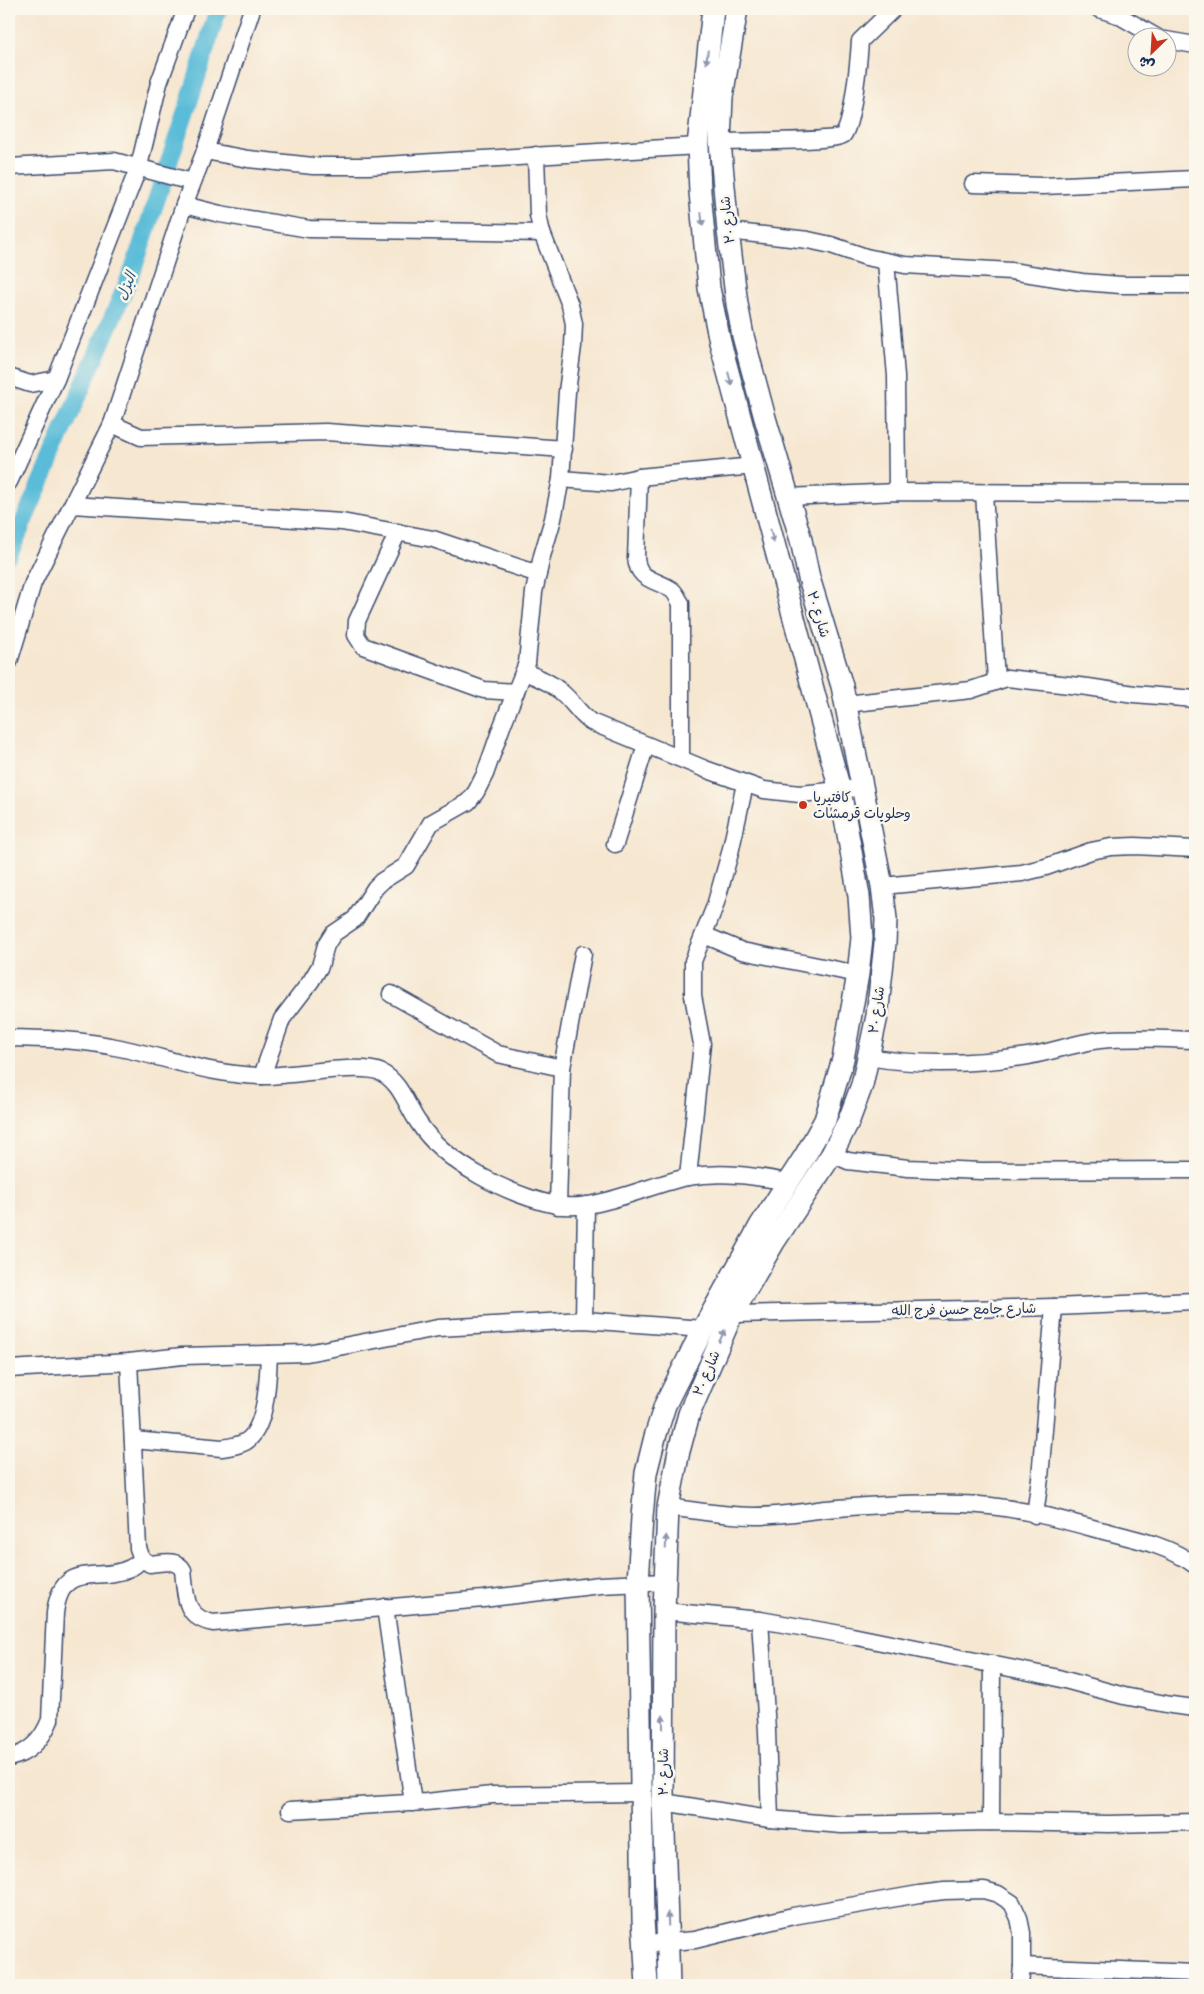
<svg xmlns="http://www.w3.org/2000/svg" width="1204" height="1994" viewBox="0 0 1204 1994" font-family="Delius,'Playpen Sans Arabic',sans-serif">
	<rect width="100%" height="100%" fill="#fbf7ec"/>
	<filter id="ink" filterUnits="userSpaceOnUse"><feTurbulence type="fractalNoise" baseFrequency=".02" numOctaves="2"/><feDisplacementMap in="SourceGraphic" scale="10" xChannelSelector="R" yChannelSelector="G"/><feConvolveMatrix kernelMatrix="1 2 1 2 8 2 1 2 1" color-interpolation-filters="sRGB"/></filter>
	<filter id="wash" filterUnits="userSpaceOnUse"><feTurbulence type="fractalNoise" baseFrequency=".0096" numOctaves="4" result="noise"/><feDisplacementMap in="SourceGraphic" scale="20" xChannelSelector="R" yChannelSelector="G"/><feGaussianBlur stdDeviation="1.12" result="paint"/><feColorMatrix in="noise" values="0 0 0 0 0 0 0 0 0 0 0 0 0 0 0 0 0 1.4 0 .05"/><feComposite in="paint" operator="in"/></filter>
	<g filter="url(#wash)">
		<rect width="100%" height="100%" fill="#f6e7d1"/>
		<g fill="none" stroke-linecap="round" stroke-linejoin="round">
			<polyline stroke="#5abcd8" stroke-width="18" points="9,555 133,270 193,90 218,9"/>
		</g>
	</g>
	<g filter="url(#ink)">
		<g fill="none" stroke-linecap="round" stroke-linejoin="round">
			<g stroke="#3c4b6f" stroke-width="19">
				<g id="minor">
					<polyline points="1099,9 1118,15 1158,38"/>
					<polyline points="1166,40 1195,45"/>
					<path d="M720 142C737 141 835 142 843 135 853 124 859 57 860 41L893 9"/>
					<polyline points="205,151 248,159 313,166 368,166 698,146"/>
					<polyline points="9,167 114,161 192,182"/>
					<polyline points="973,184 1043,186 1195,179"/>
					<polyline points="184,205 220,214 309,229 542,233"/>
					<polyline points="728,231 808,240 831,245 866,257 905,265 1011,271 1082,282 1121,285 1195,285"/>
					<polyline points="886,262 896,376 897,492"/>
					<polyline points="9,377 30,384 56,379"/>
					<polyline points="112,424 141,437 326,432 564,449"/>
					<path d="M639 477 636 558C638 581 656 579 672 590 676 593 678 599 681 603V758"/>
					<polyline points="561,479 611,483 639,477 754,466"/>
					<polyline points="9,482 56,379 139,166 159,83 186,9"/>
					<polyline points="984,493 996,680"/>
					<polyline points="788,497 897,492 1195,493"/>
					<polyline points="72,505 342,522 433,539 538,574"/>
					<polyline points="398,532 357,621 356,635 363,646 484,690 516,692"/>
					<polyline points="9,662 33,583 112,424 184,205 205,151 252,9"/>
					<path d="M525 672C537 677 550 682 560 691 572 700 578 713 591 722L705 769 764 790 800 794 850 789"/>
					<polyline points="846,704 971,690 1007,678 1088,687 1134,694 1195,699"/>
					<polyline points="615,844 646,745"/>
					<polyline points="882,886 1022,873 1046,867 1091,851 1111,847 1135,846 1195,849"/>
					<polyline points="704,935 742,951 858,974"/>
					<polyline points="391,994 498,1054 562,1068"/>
					<path d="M9 1038C43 1039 76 1039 110 1046 161 1055 210 1076 263 1076 290 1076 359 1063 380 1072 401 1082 406 1105 418 1122 445 1164 509 1195 556 1205 594 1213 650 1184 688 1177 722 1171 754 1176 788 1182"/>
					<path d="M868 1057C920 1066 976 1064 1028 1056 1052 1052 1075 1043 1100 1040 1131 1037 1164 1039 1195 1040"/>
					<polyline points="262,1076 282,1019 311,981 320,966 326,945 333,934 355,919 375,888 382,881 406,866 431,823 468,802 476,792 485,774 502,726 527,663 534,592 542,556 553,519 561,479 567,392 573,346 574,324 570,305 542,233 538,215 536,155"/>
					<polyline points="832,1154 848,1161 908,1168 982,1171 1195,1170"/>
					<polyline points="688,1177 702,1044 693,996 693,961 715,906 730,853 745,784"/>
					<polyline points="558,1206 562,1068 583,954"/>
					<polyline points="732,1314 1054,1307 1195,1301"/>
					<polyline points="584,1320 586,1205"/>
					<path d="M129 1362 138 1548 142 1559 150 1564C162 1563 176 1558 183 1570 186 1595 183 1617 213 1623L483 1599 600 1585 665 1582"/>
					<polyline points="9,1369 129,1362 182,1356 307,1353 438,1328 584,1320 703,1329"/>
					<path d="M133 1440 222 1448C230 1447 237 1446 245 1442 267 1429 268 1378 269 1354"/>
					<path d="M668 1507C697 1511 725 1516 755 1516 778 1516 802 1512 826 1509 871 1505 917 1502 962 1504 1009 1505 1055 1518 1100 1530 1132 1538 1168 1545 1195 1565"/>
					<polyline points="1035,1515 1040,1478 1054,1307"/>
					<polyline points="385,1607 413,1803"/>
					<polyline points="664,1611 760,1620 852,1636 1054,1677 1124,1696 1171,1705 1195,1708"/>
					<polyline points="760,1620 767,1731 770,1819"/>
					<path d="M9 1758C30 1753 42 1740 50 1720L55 1613C62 1558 99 1584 130 1568 135 1566 139 1562 142 1559"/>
					<polyline points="663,1802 770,1819 842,1825 991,1822 1109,1824 1195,1822"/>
					<polyline points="290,1810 426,1802 492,1795 642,1793"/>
					<polyline points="991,1822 992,1664"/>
					<polyline points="657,1943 695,1940 793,1916 919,1894 944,1891 984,1890 998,1894 1012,1903 1019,1918 1022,1933 1022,1966 1020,1985"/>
					<polyline points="1022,1966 1195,1973"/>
				</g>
			</g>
			<g stroke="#3c4b6f" stroke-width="24">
				<g id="tertiary">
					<polyline points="647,1985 643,1919 638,1583 642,1517 646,1473 655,1437 665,1405 703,1329 760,1226 805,1156 825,1120 843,1059 858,974 862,938 859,896 840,790 720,342 709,288 700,192 698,146 713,9"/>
					<polyline points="669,1985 663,1802 664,1611 668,1507 679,1451 689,1414 732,1314 774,1242 832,1154 849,1120 862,1085 877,1016 885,943 886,919 882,886 842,686 809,578 801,540 765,418 743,336 737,304 728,231 720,142 722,97 737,9"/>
				</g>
			</g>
			<use href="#minor" stroke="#fff" stroke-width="16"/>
			<use href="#tertiary" stroke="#fff" stroke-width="21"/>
		</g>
		<defs><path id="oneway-solid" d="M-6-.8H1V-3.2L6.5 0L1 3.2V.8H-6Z" transform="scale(1.25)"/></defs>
		<g fill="#8d97ae">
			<use href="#oneway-solid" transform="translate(707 57) rotate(97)"/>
			<use href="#oneway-solid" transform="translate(702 219) rotate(84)"/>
			<use href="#oneway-solid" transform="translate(730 379) rotate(75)"/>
			<use href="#oneway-solid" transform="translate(772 536) rotate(76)"/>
			<use href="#oneway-solid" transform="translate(722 1336) rotate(-65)"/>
			<use href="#oneway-solid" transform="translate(666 1542) rotate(-88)"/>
			<use href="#oneway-solid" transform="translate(663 1722) rotate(-90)"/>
			<use href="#oneway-solid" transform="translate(668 1919) rotate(-92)"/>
		</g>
	</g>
	<circle fill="#c8321e" stroke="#fbf7ec" stroke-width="2" cx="803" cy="805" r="5"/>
	<g text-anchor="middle" stroke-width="5" stroke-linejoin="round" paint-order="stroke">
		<g font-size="14" fill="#1b2f5e" stroke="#fbf7ec">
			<text transform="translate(727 220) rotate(-96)" y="5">شارع ٣٠</text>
			<text transform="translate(819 614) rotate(73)" y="5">شارع ٣٠</text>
			<text transform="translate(876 1010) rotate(-82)" y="5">شارع ٣٠</text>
			<text transform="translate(964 1309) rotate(-1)" y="5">شارع جامع حسن فرج الله</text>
			<text transform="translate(706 1373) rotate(-67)" y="5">شارع ٣٠</text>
			<text transform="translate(663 1772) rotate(-90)" y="5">شارع ٣٠</text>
		</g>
		<g font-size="14" fill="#1b2f5e" stroke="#fbf7ec" text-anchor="start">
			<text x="813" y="802">كافتيريا<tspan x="813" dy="16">وحلويات قرمشات</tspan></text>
		</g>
		<g font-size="15" font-style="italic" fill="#2e5983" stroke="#fbf7ec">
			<text transform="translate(126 286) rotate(-67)" y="5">البزل</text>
		</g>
	</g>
	<rect width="1204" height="1994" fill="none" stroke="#fbf7ec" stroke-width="30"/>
	<g transform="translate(1152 52) rotate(205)"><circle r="24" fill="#fbf7ec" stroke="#a1a7b3"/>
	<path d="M0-4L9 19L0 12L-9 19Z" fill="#c8321e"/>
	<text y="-8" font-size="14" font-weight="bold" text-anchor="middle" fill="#1b2f5e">ش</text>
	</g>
</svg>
